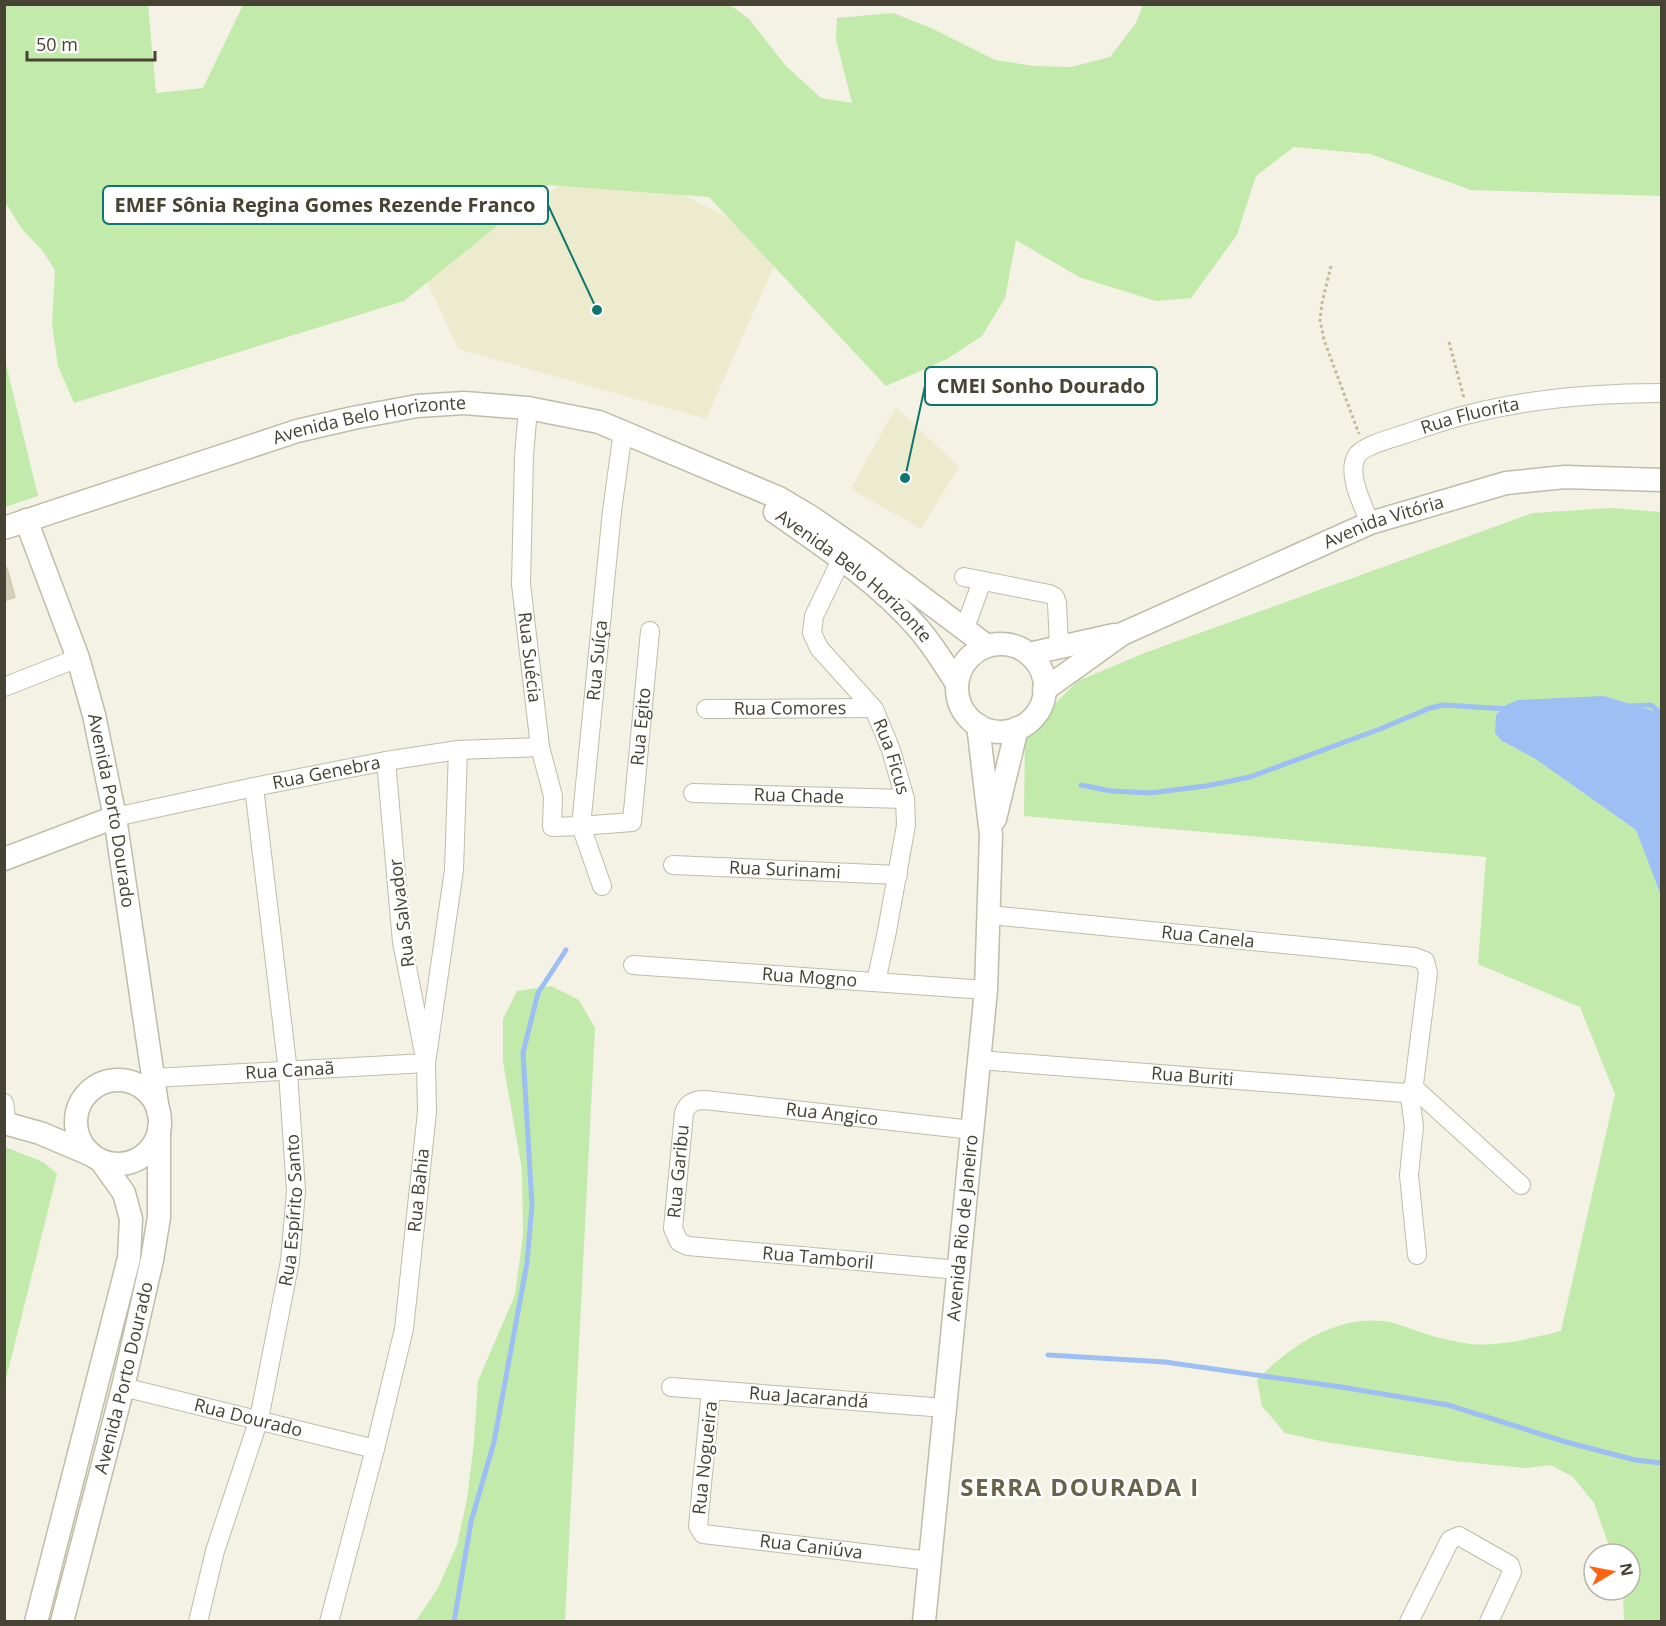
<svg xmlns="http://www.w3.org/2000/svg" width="1666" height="1626" viewBox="0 0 1666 1626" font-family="'Open Sans',sans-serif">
	<rect width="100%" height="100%" fill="#f3f2e5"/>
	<g fill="#edebce">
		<polygon points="574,177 684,195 783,246 706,419 458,349 422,271"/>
		<polygon points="896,407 959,467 921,529 851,489"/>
	</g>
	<g fill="#c1eaab">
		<polygon points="4,5 148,5 156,93 203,88 243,5 730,5 749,19 786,66 821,98 852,103 836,40 837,18 893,13 931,28 995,60 1034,66 1071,67 1110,57 1136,23 1143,5 1661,5 1661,196 1471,190 1370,154 1294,147 1256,176 1237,235 1191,298 1156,301 1079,277 1016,240 1005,298 982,336 947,359 886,386 709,197 548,185 404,301 74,403 58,366 52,324 55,270 42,250 22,229 5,202"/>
		<polygon points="4,356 38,496 5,507 4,507"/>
		<path d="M1611 508 1661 512V713L1604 696 1502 741 1534 758 1636 830 1661 896V1621H1624L1623 1590H1630V1554H1612L1594 1503 1573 1477 1551 1465 1525 1468 1454 1461 1325 1442 1285 1433 1262 1406 1257 1380C1290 1345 1340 1313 1390 1322 1399 1324 1408 1328 1417 1331 1434 1337 1452 1341 1470 1344 1500 1347 1531 1338 1561 1331L1615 1094 1580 1007 1478 964 1486 857 1024 816 1025 733 1078 681 1147 652 1533 513Z"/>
		<polygon points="551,986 579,1000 595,1028 565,1621 416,1621 438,1588 457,1545 467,1499 474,1442 478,1381 515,1295 523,1235 522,1170 503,1062 503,1019 517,991"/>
		<polygon points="5,1147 43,1162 57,1174 5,1383"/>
	</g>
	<polygon fill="#9ebff3" points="1604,696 1661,713 1661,896 1636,830 1534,758 1502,741 1495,733 1496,715 1506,705 1518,700"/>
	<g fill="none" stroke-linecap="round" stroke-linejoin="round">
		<g stroke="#9ebff3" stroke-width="5">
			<polyline points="1631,706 1651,705 1662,714"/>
			<polyline points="1081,785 1111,791 1150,793 1206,786 1250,777 1380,729 1430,708 1443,705 1508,709"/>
			<polyline points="1048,1355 1165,1362 1341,1387 1448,1405 1566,1442 1635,1460 1662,1463"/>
			<polyline points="454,1622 471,1522 494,1442 527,1263 532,1205 523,1053 538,993 566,950"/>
		</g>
	</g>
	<polygon fill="#d5d0ba" stroke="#d0caad" stroke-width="1.5" points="7,568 15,597 4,601 4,569"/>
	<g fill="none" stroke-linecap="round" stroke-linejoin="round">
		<g stroke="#bfbca7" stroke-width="20">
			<g id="minor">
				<path id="s1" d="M528 408 524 456 521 584 540 747 553 796 552 827 581 826 632 822 650 631"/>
				<path id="s2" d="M1370 523C1363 505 1347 476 1356 457 1361 446 1393 438 1405 434 1426 427 1448 419 1470 414 1533 398 1597 393 1662 393"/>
				<path id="s3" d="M842 558 814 616 812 633 819 648 874 709 891 750 905 799 906 825 887 931 876 982"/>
				<polyline points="964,577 1049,594 1055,597 1057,603 1059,646"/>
				<polyline points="965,628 982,581"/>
				<polyline points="4,687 78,658"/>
				<path id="s4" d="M706 709 873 708"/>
				<path id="s5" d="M693 793 905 799"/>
				<path id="s6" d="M115 817 254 787 386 761 458 750 540 747"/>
				<path id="s7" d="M673 865 898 875"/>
				<path id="s8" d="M602 886 581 826 612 511 623 431"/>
				<path id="s9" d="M633 965 986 990"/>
				<path id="s10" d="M979 1060 1405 1093 1411 1090 1414 1084 1428 973 1425 961 1414 957 990 915"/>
				<path id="s11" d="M154 1078 426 1063 402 942 386 761"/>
				<polyline points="1413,1087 1521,1185"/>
				<polyline points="1409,1091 1414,1126 1409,1175 1417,1255"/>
				<polyline points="4,1103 7,1124"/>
				<path id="s12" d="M959 1270 688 1246 679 1242 673 1228 684 1113C687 1103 695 1100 705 1100L972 1130"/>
				<path id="s13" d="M123 1387 375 1449"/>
				<path id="s14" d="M671 1387 945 1408"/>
				<path id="s15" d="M711 1390 698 1526 703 1534 930 1561"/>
				<path id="s16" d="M198 1622 215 1551 259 1419 290 1261 296 1191 288 1072 254 787"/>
				<path id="s17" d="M329 1622 375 1449 404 1329 427 1112 426 1063 454 870 458 750"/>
				<polyline points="1409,1622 1450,1540 1459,1536 1510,1565 1512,1572 1489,1622"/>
			</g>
		</g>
		<g stroke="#bfbca7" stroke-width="25">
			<g id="tertiary">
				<path id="s18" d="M775 512C825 547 877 581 918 628 933 645 945 665 957 684"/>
				<path id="s19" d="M26 520 78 658 94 715 115 817 158 1111"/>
				<path id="s20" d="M4 528 297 431 353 418 417 406 464 403 528 408 599 422 779 498 811 517 859 550 987 646"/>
				<circle cx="1001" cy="688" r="44"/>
				<polyline points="1029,654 1114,635"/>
				<path id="s21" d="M1044 690 1122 634 1370 523 1506 483 1565 477 1662 480"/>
				<polyline points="995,819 1017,728"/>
				<polyline points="4,859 115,817"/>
				<circle cx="118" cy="1122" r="42"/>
				<polyline points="4,1123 40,1133 92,1155"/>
				<polyline points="36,1622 129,1258 131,1219 124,1193 101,1161"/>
				<path id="s22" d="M62 1622 123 1387 152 1260 159 1217V1129"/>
				<path id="s23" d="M924 1622 986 990 991 835 978 725"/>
			</g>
		</g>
		<g stroke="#c1bb97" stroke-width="3" stroke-dasharray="3 3" stroke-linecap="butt">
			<polyline points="1331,266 1322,303 1320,320 1324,340 1359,434"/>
			<polyline points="1449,342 1464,398"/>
		</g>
		<use href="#minor" stroke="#fff" stroke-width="18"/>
		<use href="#tertiary" stroke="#fff" stroke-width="22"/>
	</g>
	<g text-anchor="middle" stroke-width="5" stroke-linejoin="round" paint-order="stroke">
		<g font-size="18" fill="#464234" stroke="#fff">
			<text dy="6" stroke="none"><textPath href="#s2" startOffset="192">Rua Fluorita</textPath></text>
			<text dy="6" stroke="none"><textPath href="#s20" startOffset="382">Avenida Belo Horizonte</textPath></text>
			<text dy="6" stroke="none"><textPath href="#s21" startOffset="381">Avenida Vitória</textPath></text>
			<text dy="6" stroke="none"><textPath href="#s18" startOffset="102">Avenida Belo Horizonte</textPath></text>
			<text dy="6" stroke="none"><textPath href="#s1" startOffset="250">Rua Suécia</textPath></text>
			<text dy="6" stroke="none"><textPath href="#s8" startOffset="230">Rua Suíça</textPath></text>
			<text dy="6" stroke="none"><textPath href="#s4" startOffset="84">Rua Comores</textPath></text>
			<text dy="6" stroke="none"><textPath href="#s1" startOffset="598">Rua Egito</textPath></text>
			<text dy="6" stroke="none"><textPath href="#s3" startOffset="231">Rua Ficus</textPath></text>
			<text dy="6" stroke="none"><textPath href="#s6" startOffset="216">Rua Genebra</textPath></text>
			<text dy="6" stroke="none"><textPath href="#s5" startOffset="106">Rua Chade</textPath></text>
			<text dy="6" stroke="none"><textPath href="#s19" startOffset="304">Avenida Porto Dourado</textPath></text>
			<text dy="6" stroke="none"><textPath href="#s7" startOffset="112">Rua Surinami</textPath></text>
			<text transform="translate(402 913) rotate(-97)" y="6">Rua Salvador</text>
			<text transform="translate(1208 937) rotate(6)" y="6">Rua Canela</text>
			<text dy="6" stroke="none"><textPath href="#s9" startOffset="177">Rua Mogno</textPath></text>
			<text dy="6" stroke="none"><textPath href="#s11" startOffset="136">Rua Canaã</textPath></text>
			<text dy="6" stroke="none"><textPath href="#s10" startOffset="214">Rua Buriti</textPath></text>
			<text dy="6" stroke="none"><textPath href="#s12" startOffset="567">Rua Angico</textPath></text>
			<text dy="6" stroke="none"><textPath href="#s12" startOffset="354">Rua Garibu</textPath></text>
			<text dy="6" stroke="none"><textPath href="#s17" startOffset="442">Rua Bahia</textPath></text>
			<text dy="6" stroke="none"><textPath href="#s16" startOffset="424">Rua Espírito Santo</textPath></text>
			<text dy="6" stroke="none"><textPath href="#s23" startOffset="396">Avenida Rio de Janeiro</textPath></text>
			<text transform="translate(818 1258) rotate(5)" y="6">Rua Tamboril</text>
			<text dy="6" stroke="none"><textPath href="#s22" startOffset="252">Avenida Porto Dourado</textPath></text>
			<text dy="6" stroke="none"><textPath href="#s14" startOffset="138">Rua Jacarandá</textPath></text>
			<text dy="6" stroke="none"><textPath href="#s13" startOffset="129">Rua Dourado</textPath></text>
			<text transform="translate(705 1458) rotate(-84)" y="6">Rua Nogueira</text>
			<text dy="6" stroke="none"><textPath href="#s15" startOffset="255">Rua Caniúva</textPath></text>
		</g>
		<g font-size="24" font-weight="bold" letter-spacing="1.5" fill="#69634b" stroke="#fff">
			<text x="1080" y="1496">SERRA DOURADA I</text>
		</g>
	</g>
	<path fill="none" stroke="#0f766e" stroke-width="2" d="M597 310L548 205M905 478L925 386"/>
	<g fill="#0f766e" stroke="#fff" stroke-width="2">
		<circle cx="597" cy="310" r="6"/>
		<circle cx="905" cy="478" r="6"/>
	</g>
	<g fill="#fff" stroke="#0f766e" stroke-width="2">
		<rect x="103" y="186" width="445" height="38" rx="6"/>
		<rect x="925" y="367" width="232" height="38" rx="6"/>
	</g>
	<g font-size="20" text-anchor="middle" font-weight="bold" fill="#464234">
		<text x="325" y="212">EMEF Sônia Regina Gomes Rezende Franco</text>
		<text x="1041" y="393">CMEI Sonho Dourado</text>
	</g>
	<rect width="1666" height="1626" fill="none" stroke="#464234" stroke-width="12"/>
	<g transform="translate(1612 1572) rotate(80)"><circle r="28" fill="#ffffff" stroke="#b5b3ae" stroke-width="1.5"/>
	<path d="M0-4.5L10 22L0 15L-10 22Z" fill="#ff6510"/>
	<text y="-9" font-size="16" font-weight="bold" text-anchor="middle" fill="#464234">N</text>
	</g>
	<path d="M27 51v9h128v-9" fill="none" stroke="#464234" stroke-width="3"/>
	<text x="36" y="51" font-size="18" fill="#464234" stroke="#ffffff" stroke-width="4.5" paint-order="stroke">50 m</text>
</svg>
